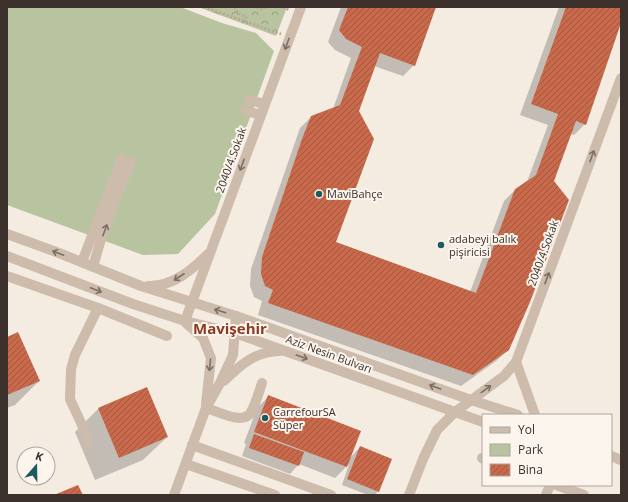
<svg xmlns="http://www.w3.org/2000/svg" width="628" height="502" viewBox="0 0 628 502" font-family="'Open Sans',sans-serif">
	<defs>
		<pattern id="park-crowns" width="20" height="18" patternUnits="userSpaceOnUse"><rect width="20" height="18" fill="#b8c4a0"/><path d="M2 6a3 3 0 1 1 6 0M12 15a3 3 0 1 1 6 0" fill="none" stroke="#97a083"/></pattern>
		<pattern id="building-hatch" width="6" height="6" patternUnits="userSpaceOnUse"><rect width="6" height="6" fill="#c8694b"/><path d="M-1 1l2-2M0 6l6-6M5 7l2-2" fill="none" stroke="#a4573f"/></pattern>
	</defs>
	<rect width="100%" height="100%" fill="#f4ebe1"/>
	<polygon fill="#b8c4a0" points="7,7 180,7 222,23 256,33 274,51 215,214 178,254 143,255 7,205"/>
	<polygon fill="url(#park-crowns)" points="198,7 287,7 276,36"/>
	<g fill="#0003">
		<polygon points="341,7 435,7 414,65 403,76 374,66 357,112 335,242 470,292 504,201 516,189 527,182 548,125 520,115 559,7 621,7 621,19 585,124 574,135 570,134 553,181 508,350 496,361 461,386 258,315 262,301 254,297 250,286 251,269 300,128 311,117 333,109 351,58 335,50 328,42"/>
		<polygon points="7,338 39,381 15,405 7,408"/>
		<polygon points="146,388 167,437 143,460 95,480 75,432 98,409"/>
		<polygon points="269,396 350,458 360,447 378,491 375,495 368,495 342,485 349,464 335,478 299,464 290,474 242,456 246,444 244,443 257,408"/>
	</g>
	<g fill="url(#building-hatch)">
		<polygon points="348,7 436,7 415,66 380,53 359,111 374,139 336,242 476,293 515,189 536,175 558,114 531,104 566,7 621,7 621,23 586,125 576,121 554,181 569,200 530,302 509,350 473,375 268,303 273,290 265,286 261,274 262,257 302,139 311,116 340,105 362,47 346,39 339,30"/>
		<polygon points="18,332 40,381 7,395 7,337"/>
		<polygon points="147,387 168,437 119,458 98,408"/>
		<polygon points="268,395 361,431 347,467 254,432"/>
		<polygon points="254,434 304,452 299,466 249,448"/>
		<polygon points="360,446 392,459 379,492 347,479"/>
		<polygon points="78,485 83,495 54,495"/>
	</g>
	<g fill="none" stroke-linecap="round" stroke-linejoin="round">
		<g stroke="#b9a596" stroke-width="2.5" stroke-dasharray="2 2" stroke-linecap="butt">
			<polyline points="204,7 281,34"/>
			<polyline points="234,7 238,13 246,17 245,21"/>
			<polyline points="257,7 260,9 268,7"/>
			<polyline points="283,7 289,10"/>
		</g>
		<g stroke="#cdbbac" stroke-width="10">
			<polyline points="249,100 265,104"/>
			<polyline points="245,110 260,115"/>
			<polyline points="7,234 59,253 141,286 236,316 471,400 518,415"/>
			<polyline points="7,256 133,304 185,321 235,333 483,422"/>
			<polyline points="82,262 122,158"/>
			<polyline points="93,267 103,232 131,161"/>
			<polyline points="7,276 98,308 167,336"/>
			<path d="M148 286C172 287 192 270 208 254"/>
			<polyline points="185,321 301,7"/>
			<polyline points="186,323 203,338 211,358 206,404"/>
			<polyline points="516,362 535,415"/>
			<path d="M224 381C240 365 256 351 280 351"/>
			<path d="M206 408C217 411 244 426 251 412 256 403 259 392 262 383"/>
			<polyline points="88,444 86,434 70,399 71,369 75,355 98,308"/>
			<polyline points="192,445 331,495"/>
			<polyline points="611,456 621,460"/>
			<polyline points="482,458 483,459"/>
			<polyline points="186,464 275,495"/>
			<polyline points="556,485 584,495"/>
			<polyline points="174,495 206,408 219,385 233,355 236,316"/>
			<polyline points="409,495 423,459 437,430 455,412 504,376 516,362 621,78"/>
			<polyline points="546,495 550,485"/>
		</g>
	</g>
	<defs><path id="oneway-shaft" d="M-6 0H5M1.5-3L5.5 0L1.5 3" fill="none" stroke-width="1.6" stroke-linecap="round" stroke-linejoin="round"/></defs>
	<g stroke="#7d6f65">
		<use href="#oneway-shaft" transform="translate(287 44) rotate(110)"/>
		<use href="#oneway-shaft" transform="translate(592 156) rotate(-70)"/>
		<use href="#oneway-shaft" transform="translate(242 165) rotate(110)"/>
		<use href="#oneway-shaft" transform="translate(105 230) rotate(-70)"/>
		<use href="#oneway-shaft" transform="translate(58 253) rotate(-159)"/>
		<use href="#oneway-shaft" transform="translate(179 277) rotate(147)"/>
		<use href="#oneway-shaft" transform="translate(547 278) rotate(-70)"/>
		<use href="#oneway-shaft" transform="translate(96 290) rotate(21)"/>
		<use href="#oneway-shaft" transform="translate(220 311) rotate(-163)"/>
		<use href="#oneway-shaft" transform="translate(302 357) rotate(20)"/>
		<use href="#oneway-shaft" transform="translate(210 365) rotate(95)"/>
		<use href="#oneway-shaft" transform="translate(435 387) rotate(-160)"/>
		<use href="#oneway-shaft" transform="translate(486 389) rotate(-36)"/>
	</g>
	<g fill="#1f5a5e" stroke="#fbf5ee" stroke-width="1.5">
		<circle cx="319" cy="194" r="4"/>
		<circle cx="441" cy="245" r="4"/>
		<circle cx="265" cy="418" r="4"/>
	</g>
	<g text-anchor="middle" stroke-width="4" stroke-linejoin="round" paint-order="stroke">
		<g font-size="11" fill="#3b302b" stroke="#fbf5ee">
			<text transform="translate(231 160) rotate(-70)" y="4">2040/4.Sokak</text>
			<text transform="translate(543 253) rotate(-70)" y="4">2040/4.Sokak</text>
			<text transform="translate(329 354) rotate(20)" y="4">Aziz Nesin Bulvarı</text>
		</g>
		<g font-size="11" fill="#3b302b" stroke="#fbf5ee" text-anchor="start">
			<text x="327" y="198">MaviBahçe</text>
			<text x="449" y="243">adabeyi balık<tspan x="449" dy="13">pişiricisi</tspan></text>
			<text x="273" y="416">CarrefourSA<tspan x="273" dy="13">Süper</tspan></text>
		</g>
		<g font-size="15" font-weight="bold" fill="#8c3b22" stroke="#fbf5ee">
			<text x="230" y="334">Mavişehir</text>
		</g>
	</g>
	<rect width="628" height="502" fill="none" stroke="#3b302b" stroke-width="16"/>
	<rect x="482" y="414" width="130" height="72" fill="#fbf5ee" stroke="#aea6a0"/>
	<rect x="490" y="427" width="20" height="6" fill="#cdbbac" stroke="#aea6a0"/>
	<text x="518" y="434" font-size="12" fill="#3b302b">Yol</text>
	<rect x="490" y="444" width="20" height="12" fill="#b8c4a0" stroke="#aea6a0"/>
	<text x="518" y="454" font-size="12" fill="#3b302b">Park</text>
	<rect x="490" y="464" width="20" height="12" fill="url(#building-hatch)" stroke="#aea6a0"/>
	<text x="518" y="474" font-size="12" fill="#3b302b">Bina</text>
	<g transform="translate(36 466) rotate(20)"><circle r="19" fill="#fbf5ee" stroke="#aea6a0"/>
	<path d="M0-3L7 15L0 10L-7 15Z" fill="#1f5a5e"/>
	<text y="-6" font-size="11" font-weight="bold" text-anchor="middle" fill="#3b302b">K</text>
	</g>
</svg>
